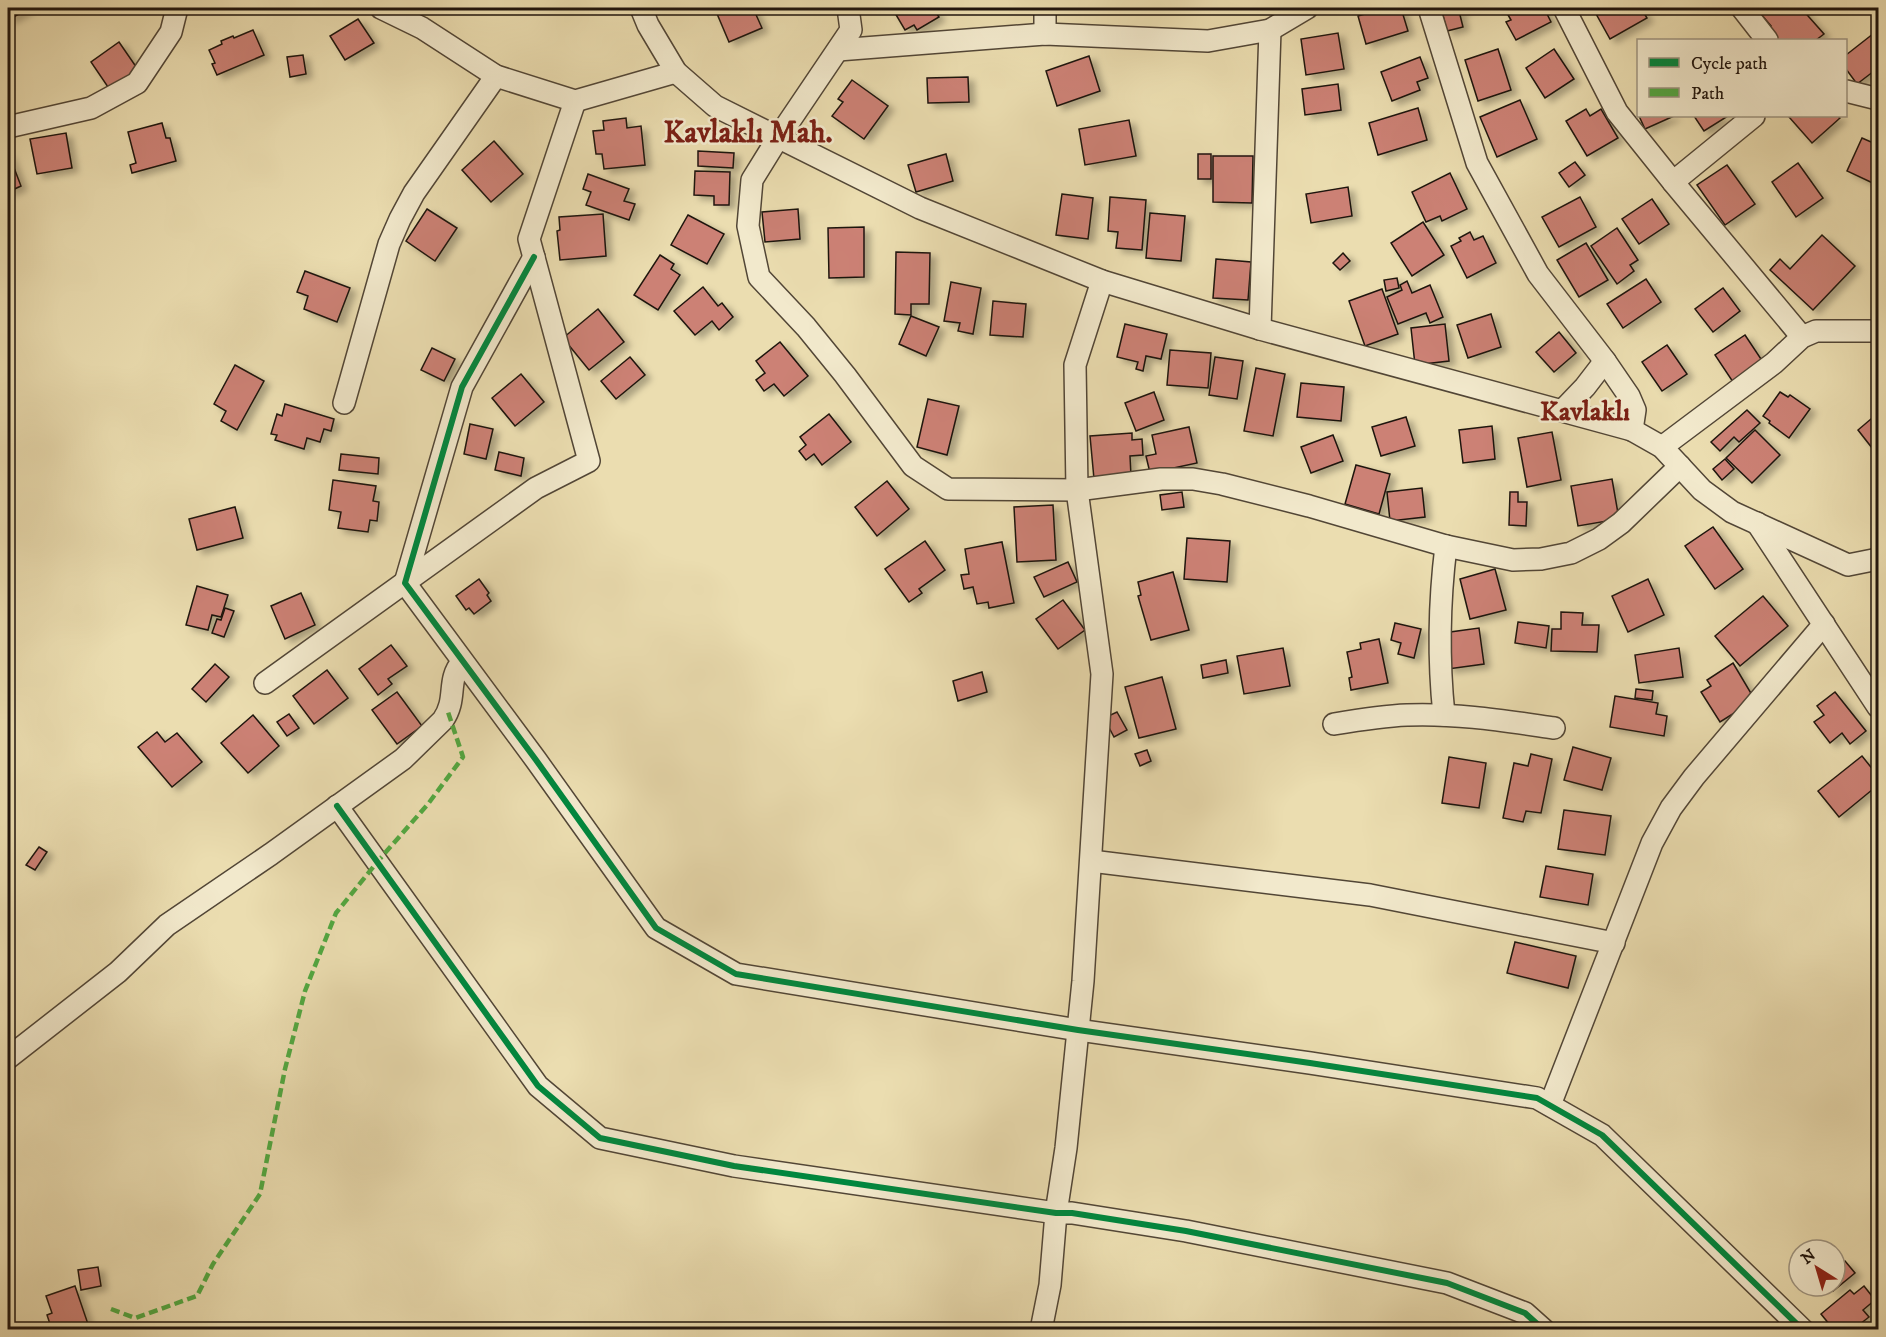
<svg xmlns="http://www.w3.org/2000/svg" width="1886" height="1337" viewBox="0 0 1886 1337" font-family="'IM FELL DW Pica',serif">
	<defs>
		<filter id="shadow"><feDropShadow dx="6" dy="4" stdDeviation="3" flood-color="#0004"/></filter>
	</defs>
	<rect width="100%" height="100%" fill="#ebddb0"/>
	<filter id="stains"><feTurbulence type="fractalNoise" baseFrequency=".00333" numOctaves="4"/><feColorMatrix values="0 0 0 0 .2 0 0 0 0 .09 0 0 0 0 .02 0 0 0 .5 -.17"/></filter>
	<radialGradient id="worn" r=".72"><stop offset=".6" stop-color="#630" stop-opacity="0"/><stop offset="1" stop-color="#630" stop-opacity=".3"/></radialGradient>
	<g fill="#cc8175" stroke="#1f140d" stroke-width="1.5" filter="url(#shadow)">
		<polygon points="8,8 30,8 8,20"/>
		<polygon points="720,8 753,8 762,28 729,42 715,9"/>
		<polygon points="892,8 933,8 939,17 917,30 914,25 905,30"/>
		<polygon points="1385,8 1401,8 1408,31 1366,44 1358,16"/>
		<polygon points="1441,8 1468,8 1459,11 1463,27 1447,31"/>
		<polygon points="1504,8 1544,8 1551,22 1516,40 1506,22 1511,20"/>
		<polygon points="1602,8 1641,8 1647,18 1610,39 1595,12"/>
		<polygon points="1767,8 1801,8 1824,34 1816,40 1776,40 1767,29 1771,26 1760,13"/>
		<polygon points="358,19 374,43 345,60 330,36"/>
		<polygon points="253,30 264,55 217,75 212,64 215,63 209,50 222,44 221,41 233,36 234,38"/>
		<polygon points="1878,30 1878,68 1857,84 1846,69 1846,55"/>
		<polygon points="1338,33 1344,69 1306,75 1301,39"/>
		<polygon points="119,42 139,71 110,90 91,62"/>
		<polygon points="1498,49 1511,90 1478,101 1465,60"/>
		<polygon points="1554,49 1574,79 1545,98 1526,68"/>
		<polygon points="303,55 306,74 290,77 287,57"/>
		<polygon points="1089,56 1100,91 1057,106 1046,71"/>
		<polygon points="1420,57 1428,78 1417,82 1420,90 1392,101 1381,72"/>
		<polygon points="968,77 969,102 928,103 927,78"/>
		<polygon points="852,80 888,106 864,139 832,116 843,102 838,99"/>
		<polygon points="1338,84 1341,110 1305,115 1302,89"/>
		<polygon points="1520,100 1537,139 1497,157 1480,117"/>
		<polygon points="1418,108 1427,140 1378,155 1369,123"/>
		<polygon points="1586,109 1590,116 1601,109 1618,138 1587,156 1566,121"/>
		<polygon points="1639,116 1674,116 1645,129"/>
		<polygon points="1694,116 1728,116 1704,131"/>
		<polygon points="1791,116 1838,116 1840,118 1812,143 1789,117"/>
		<polygon points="626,118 627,128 641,126 645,165 604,169 602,154 596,154 593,131 604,130 603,121"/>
		<polygon points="1129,120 1136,156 1085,165 1079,129"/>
		<polygon points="162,123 166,138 170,138 176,161 132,173 130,165 136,163 128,132"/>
		<polygon points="66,133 72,168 37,174 30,139"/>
		<polygon points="1862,138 1878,145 1877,185 1847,171"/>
		<polygon points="494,141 523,174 491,202 462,170"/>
		<polygon points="698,151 734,153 733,168 698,166"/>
		<polygon points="8,152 21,186 8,192"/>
		<polygon points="946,154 953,181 916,192 908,165"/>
		<rect x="1198" y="154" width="13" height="25"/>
		<polygon points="1213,156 1253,156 1252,203 1213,202"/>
		<polygon points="1575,162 1585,175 1569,187 1559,173"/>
		<polygon points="1798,163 1823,198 1796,217 1772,182"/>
		<polygon points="1727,165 1755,204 1725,225 1697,185"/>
		<polygon points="695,171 730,172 729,205 714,205 714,196 694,195"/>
		<polygon points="1450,173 1467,209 1442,221 1440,216 1426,222 1412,192"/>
		<polygon points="588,174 629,189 624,201 635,204 629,220 586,205 591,192 583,189"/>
		<polygon points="1348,187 1352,216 1311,223 1306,194"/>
		<polygon points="1062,194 1093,198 1088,239 1056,235"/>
		<polygon points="1110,197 1146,200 1142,250 1116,248 1118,232 1108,231"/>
		<polygon points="1580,197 1596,227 1559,247 1542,217"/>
		<polygon points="1652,199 1669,224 1639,244 1622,219"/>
		<polygon points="427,209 457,228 435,261 406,241"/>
		<polygon points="798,209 800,239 765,242 762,212"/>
		<polygon points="1150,213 1185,216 1181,261 1146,258"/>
		<polygon points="603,214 606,256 560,260 557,231 560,230 559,217"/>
		<polygon points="688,215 724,234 707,264 671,245"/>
		<polygon points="1423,222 1444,255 1412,276 1391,243"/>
		<polygon points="864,227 864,277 829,278 828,228"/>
		<polygon points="1617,228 1638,260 1630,265 1634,271 1617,284 1591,246"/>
		<polygon points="1470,232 1474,240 1483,236 1496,263 1467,278 1451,246 1461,241 1459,238"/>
		<polygon points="1822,235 1855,266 1813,310 1770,270 1780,259 1790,269"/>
		<polygon points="1586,243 1608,280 1579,297 1557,260"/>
		<polygon points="896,252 930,253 929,304 911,304 911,315 895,314"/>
		<polygon points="1343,253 1350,261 1340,270 1333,263"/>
		<polygon points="660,255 674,264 671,269 680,275 658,310 634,295"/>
		<polygon points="1216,259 1251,262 1248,300 1213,298"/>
		<polygon points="305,271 350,288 337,322 304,309 308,296 297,292"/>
		<polygon points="1397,278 1399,288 1386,291 1384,280"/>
		<polygon points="1646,279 1661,302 1623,328 1607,304"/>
		<polygon points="1407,281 1412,293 1430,285 1443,317 1430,323 1426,313 1398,324 1387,297 1402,290 1400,285"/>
		<polygon points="951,282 981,288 973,334 958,331 960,323 944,321"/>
		<polygon points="703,287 718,306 722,303 733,317 719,330 712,321 695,335 674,311"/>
		<polygon points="1723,288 1740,311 1713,332 1695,309"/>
		<polygon points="1382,289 1398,334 1365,346 1349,301"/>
		<polygon points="993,301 1026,304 1023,337 990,335"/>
		<polygon points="598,309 624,342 589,370 563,338"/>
		<polygon points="1491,314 1501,347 1468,358 1457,325"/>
		<polygon points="911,316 939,327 926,356 899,344"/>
		<polygon points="1125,324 1167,334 1161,359 1146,356 1143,371 1136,369 1138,362 1117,357"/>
		<polygon points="1445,324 1449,361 1415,365 1411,328"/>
		<polygon points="1559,332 1576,353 1554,372 1536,352"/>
		<polygon points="1745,335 1763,362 1733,382 1715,355"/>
		<polygon points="780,342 808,376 784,396 774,384 764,391 756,380 765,373 756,361"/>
		<polygon points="1667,345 1687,374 1662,391 1642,362"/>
		<polygon points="432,348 455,359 444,381 421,370"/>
		<polygon points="1170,350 1211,353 1208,388 1167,385"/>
		<polygon points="630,357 645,375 616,399 601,381"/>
		<polygon points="1215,357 1243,361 1237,399 1209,395"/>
		<polygon points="235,365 264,381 237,430 221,421 226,411 214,404"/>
		<polygon points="1256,368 1285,374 1273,436 1244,431"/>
		<polygon points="521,374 544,402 515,426 492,398"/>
		<polygon points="1301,383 1344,387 1341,421 1297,417"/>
		<polygon points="1154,392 1164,420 1136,431 1125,403"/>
		<polygon points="1780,392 1788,397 1790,395 1810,409 1789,438 1769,423 1770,421 1763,416"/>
		<polygon points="928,399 959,406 947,455 917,447"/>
		<polygon points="285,404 334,419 331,431 324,429 320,442 307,438 304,449 275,440 277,435 271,434 277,414 282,416"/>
		<polygon points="1747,410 1760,423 1739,442 1734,437 1720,451 1711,442"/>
		<polygon points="1878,413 1878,451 1876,453 1858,430"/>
		<polygon points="829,414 851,442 822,465 814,454 806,460 799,451 806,445 800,437"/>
		<polygon points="1406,417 1415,446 1381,456 1372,427"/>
		<polygon points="470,424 493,429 486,459 464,454"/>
		<polygon points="1492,426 1495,459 1463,463 1459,430"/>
		<polygon points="1189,427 1197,463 1150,473 1146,456 1156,454 1152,435"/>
		<polygon points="1755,430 1780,455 1752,483 1726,458"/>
		<polygon points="1552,432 1561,480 1527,487 1518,438"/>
		<polygon points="1132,433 1132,440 1142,439 1143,455 1130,456 1131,476 1094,479 1090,436"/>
		<polygon points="1333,435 1343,461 1311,473 1301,447"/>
		<polygon points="499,452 524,458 521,476 495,470"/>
		<polygon points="341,454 379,458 378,474 339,470"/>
		<polygon points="1725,459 1734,469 1722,480 1713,469"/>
		<polygon points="1356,465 1390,474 1379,514 1345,504"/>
		<polygon points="1612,479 1619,519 1578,526 1571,486"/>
		<polygon points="333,480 376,486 373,501 379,502 377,521 370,520 368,532 338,528 341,512 329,510"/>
		<polygon points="887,481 909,509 877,536 855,507"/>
		<polygon points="1422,488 1425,517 1390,521 1387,492"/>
		<polygon points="1182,492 1184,507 1162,510 1160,495"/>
		<polygon points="1510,492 1518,492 1518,502 1527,502 1526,526 1509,525"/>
		<polygon points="1053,505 1056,560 1017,562 1014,507"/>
		<polygon points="235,507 243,538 197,550 189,519"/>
		<polygon points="1713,527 1743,569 1715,589 1685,546"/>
		<polygon points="1187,538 1230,541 1227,582 1184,579"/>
		<polygon points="925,541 945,570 919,589 922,593 909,602 885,569"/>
		<polygon points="1002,542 1014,603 989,608 988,602 977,604 973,587 964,589 961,575 969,574 965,549"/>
		<polygon points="1068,562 1077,582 1044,597 1034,577"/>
		<polygon points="1495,569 1506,610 1470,619 1460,579"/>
		<polygon points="1173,572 1189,630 1151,640 1138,596 1141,595 1138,582"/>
		<polygon points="479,579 489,593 487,595 491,601 474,614 469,608 466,610 456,596"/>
		<polygon points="1648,579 1664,615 1628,632 1612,596"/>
		<polygon points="197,586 228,595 221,617 212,615 208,630 186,625"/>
		<polygon points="301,593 315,625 285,639 271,606"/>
		<polygon points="1763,596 1788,626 1740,666 1715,636"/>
		<polygon points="1063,600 1085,630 1058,649 1036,619"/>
		<polygon points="225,608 234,611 224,637 212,633 217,619 221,620"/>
		<polygon points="1561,612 1583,613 1582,625 1599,625 1597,652 1551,651 1552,629 1561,629"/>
		<polygon points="1518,622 1549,626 1546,648 1515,643"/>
		<polygon points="1395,623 1421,629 1414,658 1398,654 1401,643 1391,640"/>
		<polygon points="1479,628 1484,664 1448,669 1443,633"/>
		<polygon points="1379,639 1388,683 1351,690 1349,678 1352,677 1347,652 1361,649 1360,643"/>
		<polygon points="391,645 407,666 388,679 392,684 378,695 359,669"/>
		<polygon points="1283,648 1290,686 1244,694 1237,656"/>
		<polygon points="1679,648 1683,677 1639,683 1635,655"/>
		<polygon points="1226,660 1228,673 1203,678 1201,665"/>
		<polygon points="1733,663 1755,700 1720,722 1701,692 1711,686 1707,680"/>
		<polygon points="215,664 229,677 206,702 192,689"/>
		<polygon points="327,670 348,698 314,724 293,696"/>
		<polygon points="982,672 987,692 958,701 953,681"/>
		<polygon points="1162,677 1176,729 1139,738 1125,687"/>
		<polygon points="1636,689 1653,691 1652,700 1635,698"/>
		<polygon points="397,692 422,726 397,744 372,710"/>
		<polygon points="1835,692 1866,731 1850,744 1842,733 1830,743 1814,722 1824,715 1817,706"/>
		<polygon points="1615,696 1658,703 1656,714 1667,716 1664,736 1610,727"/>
		<polygon points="1117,712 1127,730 1114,737 1104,718"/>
		<polygon points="289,714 299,728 287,736 277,722"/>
		<polygon points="253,715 279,746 248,773 221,743"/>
		<polygon points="157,732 165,742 177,733 202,762 172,787 138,747"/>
		<polygon points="1573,747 1611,758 1602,790 1564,780"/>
		<polygon points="1147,750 1151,761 1140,766 1135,754"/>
		<polygon points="1531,754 1552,759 1541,813 1526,811 1523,822 1503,818 1514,763 1528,766"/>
		<polygon points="1862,756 1878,776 1878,785 1839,817 1818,791"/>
		<polygon points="1449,757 1486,763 1479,808 1442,803"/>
		<polygon points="1564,810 1611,816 1605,855 1558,849"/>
		<polygon points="39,847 47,852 35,870 26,865"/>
		<polygon points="1546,866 1593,874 1588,905 1540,897"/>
		<polygon points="1515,942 1576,956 1568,988 1507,973"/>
		<polygon points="1845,1261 1855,1273 1833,1291 1830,1286 1835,1286 1835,1269"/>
		<polygon points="98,1267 101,1286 81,1290 78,1270"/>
		<polygon points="75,1286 89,1327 82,1330 52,1330 47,1315 52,1313 46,1296"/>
		<polygon points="1864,1286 1875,1300 1863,1310 1869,1317 1855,1328 1856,1330 1834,1330 1821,1314 1850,1290 1854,1294"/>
	</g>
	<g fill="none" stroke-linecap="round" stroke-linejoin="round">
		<g stroke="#524636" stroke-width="24">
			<g id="minor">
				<polyline points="381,8 422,28 496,76 575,101 676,72"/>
				<polyline points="641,8 648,25 676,72 715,106 920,208 1102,281 1260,329 1632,430 1662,447 1702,490 1732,512 1848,565 1878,559"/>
				<polyline points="848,8 851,30 778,138 752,180 748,226 759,277 806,327 845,375 913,466 948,489 1077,490 1161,479 1193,479 1222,484 1309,506 1446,546 1513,560 1541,559 1571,553 1599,539 1621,523 1680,466"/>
				<polyline points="1045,8 1045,34"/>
				<polyline points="1429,8 1477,163 1538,274 1605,361 1629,396 1635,410 1632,430"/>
				<polyline points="1564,8 1617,112 1673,182"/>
				<polyline points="1742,8 1767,40"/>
				<polyline points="838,50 1045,34 1208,41 1270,30 1307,8"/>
				<polyline points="1846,91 1878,99"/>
				<polyline points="1754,116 1673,182 1802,337"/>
				<polyline points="8,127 91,108 137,83 171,32 177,8"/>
				<polyline points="534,257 462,387 405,583 536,760 656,928 736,974 1078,1030 1310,1063 1537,1098 1602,1135 1803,1330"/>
				<polyline points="1260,329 1270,30"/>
				<polyline points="344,403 389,244 400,219 414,193 496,76"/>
				<polyline points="1562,411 1585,387 1605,361"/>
				<polyline points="1662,447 1774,363 1802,337 1816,331 1878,331"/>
				<polyline points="1757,523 1878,707"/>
				<polyline points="265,683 536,488 589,461 529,239 575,101"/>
				<path d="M1444 715C1438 658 1439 603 1446 546"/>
				<path d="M1334 724C1358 720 1382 716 1407 715 1457 713 1505 721 1554 728"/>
				<polyline points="337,806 538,1086 600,1138 734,1166 1056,1213 1072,1213 1186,1231 1447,1283 1525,1313 1544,1330"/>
				<polyline points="1091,861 1370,895 1614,943"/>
				<path d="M8 1058 118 972 167 925 271 854 403 759 443 720C458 698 446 681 462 662"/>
				<polyline points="1550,1105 1652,843 1671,808 1694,777 1824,624"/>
				<polyline points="1041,1330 1050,1285 1056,1213 1066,1148 1083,981 1102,674 1077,490 1075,365 1102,281"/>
			</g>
		</g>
		<use href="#minor" stroke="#f2e9cc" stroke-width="21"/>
		<polyline stroke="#52a841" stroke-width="4.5" stroke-dasharray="9 4.5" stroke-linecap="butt" points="111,1309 135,1318 197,1296 213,1264 260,1194 285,1069 305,991 336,913 378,861 428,804 463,757 448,712"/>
		<g stroke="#f2e9cc" stroke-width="10">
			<g id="cycleway">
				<polyline points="534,257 462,387 405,583 536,760 656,928 736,974 1078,1030 1310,1063 1537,1098 1602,1135 1803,1330"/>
				<polyline points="337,806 538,1086 600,1138 734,1166 1056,1213 1072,1213 1186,1231 1447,1283 1525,1313 1544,1330"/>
			</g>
		</g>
		<use href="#cycleway" stroke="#00873e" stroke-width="6"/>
	</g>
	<g text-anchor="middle" stroke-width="5" stroke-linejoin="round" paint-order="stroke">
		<g font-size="27" font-weight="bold" fill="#7a1f14" stroke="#f2e9cc">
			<text x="1585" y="420">Kavlaklı</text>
		</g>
		<g font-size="30" font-weight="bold" fill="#7a1f14" stroke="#f2e9cc">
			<text x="748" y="142">Kavlaklı Mah.</text>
		</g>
	</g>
	<rect width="1886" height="1337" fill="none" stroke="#ebddb0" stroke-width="30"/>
	<rect x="9" y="9" width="1868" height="1319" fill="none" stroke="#1f140d" stroke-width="3"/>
	<rect x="15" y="15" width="1856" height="1307" fill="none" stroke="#1f140d" stroke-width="1.5"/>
	<rect x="1637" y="39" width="210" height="78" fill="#f2e9cc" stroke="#9e9480" stroke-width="1.5"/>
	<rect x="1649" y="58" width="30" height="9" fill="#00873e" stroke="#9e9480" stroke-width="1.5"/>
	<text x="1691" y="69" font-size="18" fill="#1f140d">Cycle path</text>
	<rect x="1649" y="88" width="30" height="9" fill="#52a841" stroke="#9e9480" stroke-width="1.5"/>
	<text x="1691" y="99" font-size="18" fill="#1f140d">Path</text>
	<g transform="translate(1817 1268) rotate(323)"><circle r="28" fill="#f2e9cc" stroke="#9e9480" stroke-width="1.5"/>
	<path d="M0-4.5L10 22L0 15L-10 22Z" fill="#8f2418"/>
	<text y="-9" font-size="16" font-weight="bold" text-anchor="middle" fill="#1f140d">N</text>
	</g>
	<rect width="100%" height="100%" filter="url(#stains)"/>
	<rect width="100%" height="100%" fill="url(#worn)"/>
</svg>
